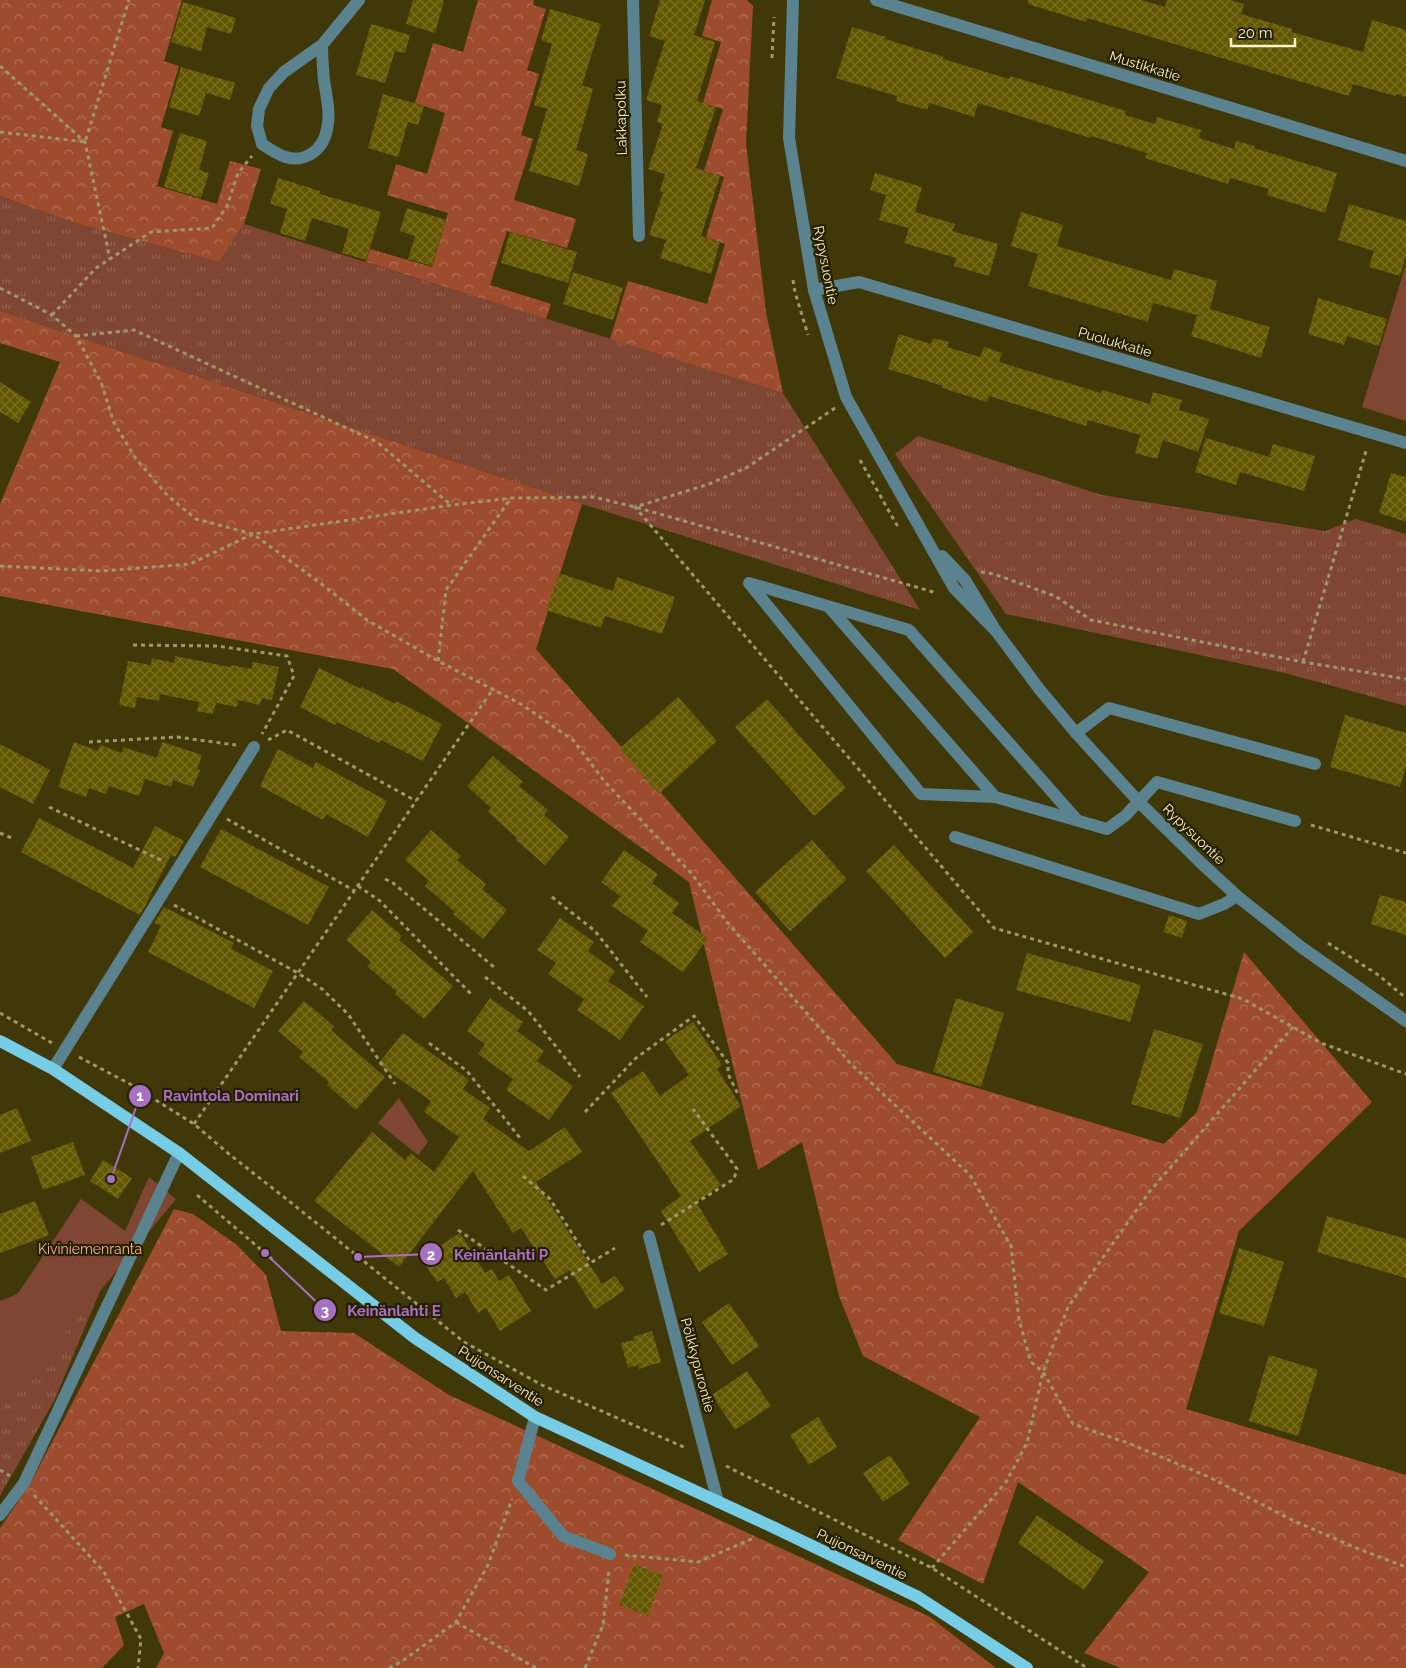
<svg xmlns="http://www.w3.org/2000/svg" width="1406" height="1668" viewBox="0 0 1406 1668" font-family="Raleway,sans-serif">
	<defs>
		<pattern id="grass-tufts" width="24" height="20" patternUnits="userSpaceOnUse" patternTransform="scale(1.25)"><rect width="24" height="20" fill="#7f4733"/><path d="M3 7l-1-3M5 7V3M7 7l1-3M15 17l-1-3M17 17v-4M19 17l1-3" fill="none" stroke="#92624f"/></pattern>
		<pattern id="forest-crowns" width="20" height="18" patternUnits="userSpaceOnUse" patternTransform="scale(1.25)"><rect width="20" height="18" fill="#9e4c2e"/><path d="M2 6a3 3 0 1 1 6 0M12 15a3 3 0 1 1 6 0" fill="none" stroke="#b16f55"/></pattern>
		<pattern id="building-cross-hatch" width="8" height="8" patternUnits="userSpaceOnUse" patternTransform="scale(1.25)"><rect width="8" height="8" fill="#625600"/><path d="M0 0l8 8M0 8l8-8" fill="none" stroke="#796f24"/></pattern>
	</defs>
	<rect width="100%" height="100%" fill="#403809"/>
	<g fill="url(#grass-tufts)">
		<polygon points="0,196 75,223 219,262 244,224 783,393 920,610 582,504 0,311"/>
		<polygon points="918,436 1102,495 1325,531 1356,519 1406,534 1406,706 1285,673 1006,614 895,454"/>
		<polygon points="81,1199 125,1231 55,1399 0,1496 0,1301 18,1294"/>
	</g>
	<g fill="url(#forest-crowns)">
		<polygon points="0,0 182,0 164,61 179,66 161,127 173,131 157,186 217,204 230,161 261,169 244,224 219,262 75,223 0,196"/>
		<polygon points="478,0 534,0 533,5 546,9 527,70 539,74 521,135 533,139 514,200 576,219 567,248 507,231 490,285 551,304 546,319 366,262 370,249 432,267 448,213 387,195 396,164 427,174 445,113 415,103 433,43 463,52"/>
		<polygon points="712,0 747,0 753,6 746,143 766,312 783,393 610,339 628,281 707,304 725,244 706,237 724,177 704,171 723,109 703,103 721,42 702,36"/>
		<polygon points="0,311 582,504 536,649 897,1064 1164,1144 1197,1112 1244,952 1372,1102 1239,1231 1186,1409 1406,1475 1406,1668 1120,1668 1084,1653 1149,1572 1018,1482 983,1584 898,1540 980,1417 863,1356 839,1296 802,1142 758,1170 689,882 393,669 0,596 0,504 60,362 0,343"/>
		<polygon points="174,1209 193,1214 237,1245 266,1275 281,1331 354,1333 449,1395 930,1617 996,1668 156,1668 164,1653 144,1604 115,1617 124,1645 102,1668 0,1668 0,1528 30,1484"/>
	</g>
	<g fill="#7f4733">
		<polygon points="1406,264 1406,421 1362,407"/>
		<polygon points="399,1098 428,1142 418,1155 378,1123"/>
		<polygon points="149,1177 176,1199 0,1412 0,1301 18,1294 81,1199 125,1231"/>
	</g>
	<g fill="url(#building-cross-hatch)">
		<polygon points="413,0 444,0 435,33 406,24"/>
		<polygon points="660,0 705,0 694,35 715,42 697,101 716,107 696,168 720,176 701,236 720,242 711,274 660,258 666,240 649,235 663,192 660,191 665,174 648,169 663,124 657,122 662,105 646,100 665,41 649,36"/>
		<polygon points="1028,0 1141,0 1165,7 1167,0 1230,0 1244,4 1241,14 1292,29 1291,32 1363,52 1372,20 1406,30 1406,97 1396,94 1395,96 1353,84 1349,96 1087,18 1086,22 1028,4"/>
		<polygon points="183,2 236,18 231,34 207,27 201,51 171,42"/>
		<polygon points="550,9 601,24 582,85 593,89 576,150 588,154 579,186 529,171 547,109 534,105 552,44 541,40"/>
		<polygon points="371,24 410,35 405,53 395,51 385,83 356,75"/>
		<polygon points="852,27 886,37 885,39 944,57 943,59 1009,79 1010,76 1126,111 1125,115 1155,124 1157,117 1201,130 1199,138 1234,149 1236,141 1255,146 1254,148 1337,173 1325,213 1267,195 1269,189 1230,178 1228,184 1145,158 1147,153 1091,136 1090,138 978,103 974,117 930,103 927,110 896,101 897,96 836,78"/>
		<polygon points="181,67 235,83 230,100 206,93 199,116 169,107"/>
		<polygon points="383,94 424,106 418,125 408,122 398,157 368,148"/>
		<polygon points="180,133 207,141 199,170 209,173 201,198 164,187"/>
		<polygon points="875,173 922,187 915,212 955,224 952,231 998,244 989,276 954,266 956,258 904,243 909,228 879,220 886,195 870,190"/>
		<polygon points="278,178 320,191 320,194 381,212 366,260 342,253 349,229 312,218 305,241 280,233 287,209 270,204"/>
		<polygon points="1349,204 1406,221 1406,256 1400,276 1369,267 1374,251 1338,240"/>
		<polygon points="407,208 446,220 432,266 408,259 415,236 400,231"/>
		<polygon points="1021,212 1063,225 1057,246 1171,280 1174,269 1217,281 1210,309 1270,327 1261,358 1191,336 1197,315 1153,303 1148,322 1028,286 1038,254 1011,246"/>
		<polygon points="510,232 577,252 568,283 501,263"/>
		<polygon points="573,272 623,288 613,320 563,304"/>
		<polygon points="1318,298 1387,319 1379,346 1347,336 1344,345 1308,334"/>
		<polygon points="899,334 931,344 933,338 949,342 947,347 980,357 984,347 1002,353 999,362 1101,393 1102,390 1150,404 1153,392 1182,400 1179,410 1209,419 1198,452 1163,440 1157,459 1135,453 1140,435 1088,420 1086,426 989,396 987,402 942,388 943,386 888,369"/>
		<polygon points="0,382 31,402 18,423 0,412"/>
		<polygon points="1206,438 1269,457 1273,444 1315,456 1304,491 1240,472 1236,485 1195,472"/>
		<polygon points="1391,473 1406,477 1406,522 1379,513"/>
		<polygon points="559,573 613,591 617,577 675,597 662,634 605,616 601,628 546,610"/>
		<polygon points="175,656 230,667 231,665 252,669 253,662 279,667 272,700 262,698 260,705 238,700 237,707 216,703 213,714 197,711 199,702 160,694 159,701 137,697 135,708 119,705 128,661 151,665 152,658 174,663"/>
		<polygon points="319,668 361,689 362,687 395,704 396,701 442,724 423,761 381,740 379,743 337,722 335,725 300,707"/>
		<polygon points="678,697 717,741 659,794 619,749"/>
		<polygon points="767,699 846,788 814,816 735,727"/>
		<polygon points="1345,715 1406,733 1406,766 1400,787 1330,767"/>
		<polygon points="74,742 98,751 100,745 122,753 123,747 157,758 162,742 202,755 197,769 200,770 193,787 173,780 171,787 145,779 139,796 109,786 106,794 89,788 86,797 58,787"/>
		<polygon points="0,744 50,770 33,804 0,787"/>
		<polygon points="278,749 313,768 316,762 387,801 368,837 326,814 323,820 260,786"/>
		<polygon points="493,756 523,782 519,786 548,810 544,815 569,837 545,865 516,840 517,838 488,812 491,808 467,786"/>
		<polygon points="39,818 133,868 155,826 184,841 175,857 171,855 148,899 149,899 140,915 21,852"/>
		<polygon points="221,829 329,887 308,925 200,867"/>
		<polygon points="431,830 461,856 457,860 486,884 482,889 507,910 483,939 453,914 455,912 425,886 429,881 405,860"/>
		<polygon points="812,840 847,879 790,931 755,892"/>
		<polygon points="894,845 973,932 945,958 866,871"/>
		<polygon points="624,850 658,874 652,883 679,903 672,913 708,938 683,972 640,942 648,931 612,906 620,896 601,882"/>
		<polygon points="1380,895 1406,902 1406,935 1371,924"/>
		<polygon points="164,907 234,943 231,949 273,971 254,1008 148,952 161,926 154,923"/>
		<polygon points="372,910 402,936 399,940 453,986 424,1019 395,994 397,992 367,966 371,962 346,940"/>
		<polygon points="1169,915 1187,921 1182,938 1163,932"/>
		<polygon points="560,918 594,942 588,951 615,971 608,981 644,1006 620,1040 577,1010 584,999 548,974 556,963 537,950"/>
		<polygon points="1027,953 1141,985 1130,1022 1016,990"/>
		<polygon points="490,998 523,1022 517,1031 544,1051 537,1061 573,1086 549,1120 506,1090 513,1079 478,1054 485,1044 467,1031"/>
		<polygon points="956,998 1004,1013 981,1087 933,1072"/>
		<polygon points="304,1001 334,1026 331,1030 385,1077 356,1110 327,1085 329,1082 299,1057 303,1052 278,1031"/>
		<polygon points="693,1022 722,1065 717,1069 741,1106 690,1141 721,1185 696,1202 728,1254 699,1272 661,1211 681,1196 611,1093 643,1071 660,1096 689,1075 665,1041"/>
		<polygon points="1154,1029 1203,1044 1180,1118 1131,1104"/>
		<polygon points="403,1033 469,1080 463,1089 490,1108 483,1119 529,1151 565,1127 582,1152 536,1182 602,1284 615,1276 625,1290 595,1310 570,1270 555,1279 521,1228 513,1233 473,1171 399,1267 314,1201 372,1132 405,1160 411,1153 434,1172 459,1137 424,1112 431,1101 378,1064"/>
		<polygon points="17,1108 31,1141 0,1153 0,1115"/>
		<polygon points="73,1142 85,1175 43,1190 31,1157"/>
		<polygon points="103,1160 132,1178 118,1199 90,1181"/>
		<polygon points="35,1201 49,1235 0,1253 0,1214"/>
		<polygon points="1327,1216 1406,1239 1406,1278 1317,1252"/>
		<polygon points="460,1233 485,1273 492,1269 499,1281 509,1275 531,1311 500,1331 486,1308 478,1313 465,1292 456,1298 444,1278 437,1282 421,1258"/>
		<polygon points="1239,1248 1284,1262 1264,1326 1219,1313"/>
		<polygon points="729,1303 759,1346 732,1365 702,1322"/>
		<polygon points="652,1331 661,1362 639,1369 638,1365 628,1368 621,1343 634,1340 633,1337"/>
		<polygon points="1269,1355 1318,1370 1298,1436 1249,1421"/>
		<polygon points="747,1371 771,1406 735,1430 712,1395"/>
		<polygon points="818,1417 837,1447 809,1465 790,1435"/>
		<polygon points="890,1455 910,1484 883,1502 863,1473"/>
		<polygon points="1037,1515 1104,1561 1084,1590 1018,1543"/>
		<polygon points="634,1564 663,1575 648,1616 619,1605"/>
	</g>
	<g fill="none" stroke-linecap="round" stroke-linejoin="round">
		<g stroke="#9e976b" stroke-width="3" stroke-dasharray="4 4" stroke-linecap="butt">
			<polyline points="772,58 774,17"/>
			<polyline points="0,66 85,142 110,259"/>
			<polyline points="0,132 85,142 129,0"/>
			<polyline points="793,280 795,292 808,335"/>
			<polyline points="0,288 52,315 76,336 101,382 114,423 136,459 168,496 196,519 253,534 319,582 367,620 438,661 521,704 573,740 605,782 692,874 727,922 852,1065 970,1175 1011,1246 1019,1320 1031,1362 1043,1372 1073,1424 1128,1443 1209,1477 1290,1519 1356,1548 1406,1567"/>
			<polyline points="52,315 96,268 151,232 212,228 227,206 238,173 252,156"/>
			<polyline points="76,336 134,330 377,442 451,505"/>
			<polyline points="835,408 746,468 709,484 635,507 994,928 1243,999 1321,1043 1406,1074"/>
			<polyline points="860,460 898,527"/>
			<polyline points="0,566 102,571 190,564 253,534 452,505 512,498 593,497 635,507 937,593"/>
			<polyline points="981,572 994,574 1055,596 1091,620 1303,662 1406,679"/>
			<polyline points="133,645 217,646 287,656 294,676 262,734"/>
			<polyline points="438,661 446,590 511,498"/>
			<polyline points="1303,662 1366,451"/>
			<polyline points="268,740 287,730 416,801"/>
			<polyline points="89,742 177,737 236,745"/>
			<polyline points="49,807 165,862"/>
			<polyline points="227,819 355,891"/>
			<polyline points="1311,825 1406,853"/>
			<polyline points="0,833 14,839"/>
			<polyline points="385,879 393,883 494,967"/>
			<polyline points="358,886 380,901 471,994"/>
			<polyline points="552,897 595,931 647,997"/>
			<polyline points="174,905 298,973 322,989 348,1014 395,1084"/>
			<polyline points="1328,943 1377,974 1406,998"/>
			<polyline points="485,977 528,1011 580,1077"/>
			<polyline points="0,1013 52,1043"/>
			<polyline points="429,1043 467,1071 520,1138"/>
			<polyline points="79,1057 130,1084 194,1124 229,1154 294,1205 464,1342 542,1385 686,1448"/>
			<polyline points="585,1112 636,1058 694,1016 728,1063 728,1074 738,1094"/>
			<polyline points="194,1124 493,689"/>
			<polyline points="523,1176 550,1199 591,1263"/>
			<polyline points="197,1195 272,1259"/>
			<polyline points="661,1225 734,1179 737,1169 693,1109"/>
			<polyline points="458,1230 546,1290 615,1248"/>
			<polyline points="726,1466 932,1568 1087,1668"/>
			<polyline points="0,1470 10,1476"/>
			<polyline points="34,1495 104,1572 141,1639 138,1668"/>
			<polyline points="625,1555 698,1562 754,1538"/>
			<polyline points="932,1568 1006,1482 1027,1443 1043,1372 1068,1307 1150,1191 1293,1027"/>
			<polyline points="456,1622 536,1668"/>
			<polyline points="389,1668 401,1662 456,1622 488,1565 512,1499"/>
			<polyline points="585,1668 603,1625 609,1570"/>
		</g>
		<g stroke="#5b828f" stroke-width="12">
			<polyline points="633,0 639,236"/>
			<polyline points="793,0 789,138 814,290 846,397 954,588 996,631"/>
			<polyline points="876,0 1406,161"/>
			<path d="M322 45C322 57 323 68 324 80 326 95 331 113 327 129 325 140 319 149 311 154 293 165 277 154 262 144L257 126 259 109 269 88 284 72 322 45 359 0"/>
			<polyline points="814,290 859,282 1406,443"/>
			<polyline points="942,556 965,580 996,631 1040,690 1076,733 1139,802 1199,861 1237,896 1301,947 1406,1021"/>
			<polyline points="829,607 995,797 1107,829 1125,816 1157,782 1295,821"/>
			<polyline points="1076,733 1109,708 1315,764"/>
			<polyline points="995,797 921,794 749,583 909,630 1077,820"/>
			<polyline points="955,837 1199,914 1224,904 1237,896"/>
			<polyline points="53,1069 254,747"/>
			<polyline points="649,1236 718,1502"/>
			<polyline points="535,1417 518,1481 563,1536 610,1554"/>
			<polyline points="0,1515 24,1483 179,1153"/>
		</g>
		<polyline stroke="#77cce6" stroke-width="12" points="0,1041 53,1069 179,1153 415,1338 535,1417 775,1528 918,1597 1027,1668"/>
	</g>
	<g text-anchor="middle" stroke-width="4.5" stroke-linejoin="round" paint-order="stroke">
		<g font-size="14" fill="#f8f2c9" stroke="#251f00">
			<text transform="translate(1145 66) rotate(17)" y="5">Mustikkatie</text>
			<text transform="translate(621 118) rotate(-91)" y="5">Lakkapolku</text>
			<text transform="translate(826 265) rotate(79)" y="5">Rypysuontie</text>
			<text transform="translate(1115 342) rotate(16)" y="5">Puolukkatie</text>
			<text transform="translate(1194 834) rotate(44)" y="5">Rypysuontie</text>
			<text transform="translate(698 1365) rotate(75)" y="5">Pölkkypurontie</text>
			<text transform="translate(501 1376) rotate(33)" y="5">Puijonsarventie</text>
			<text transform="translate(862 1554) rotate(26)" y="5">Puijonsarventie</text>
		</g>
		<g font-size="14" fill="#fbb59c" stroke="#251f00">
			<text x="90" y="1254">Kiviniemenranta</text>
		</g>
	</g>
	<path fill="none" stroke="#a771c2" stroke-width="2" d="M111 1179L140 1096M358 1257L431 1254M265 1253L325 1310"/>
	<g fill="#a771c2" stroke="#251f00" stroke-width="2">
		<circle cx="111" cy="1179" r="5"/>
		<circle cx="358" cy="1257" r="5"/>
		<circle cx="265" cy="1253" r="5"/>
		<circle cx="140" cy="1096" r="12"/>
		<circle cx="431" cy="1254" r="12"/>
		<circle cx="325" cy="1310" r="12"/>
	</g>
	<g font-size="15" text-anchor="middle" font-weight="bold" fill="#fff">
		<text x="140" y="1101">1</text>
		<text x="431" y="1260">2</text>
		<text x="325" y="1316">3</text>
	</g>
	<g font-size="15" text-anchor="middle" font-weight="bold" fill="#a771c2" stroke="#251f00" stroke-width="4.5" stroke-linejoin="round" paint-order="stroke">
		<text x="231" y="1101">Ravintola Dominari</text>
		<text x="501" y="1260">Keinänlahti P</text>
		<text x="394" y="1316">Keinänlahti E</text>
	</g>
	<path d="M1231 38v8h64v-8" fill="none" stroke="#f8f2c9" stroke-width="2.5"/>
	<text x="1238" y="38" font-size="15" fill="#f8f2c9" stroke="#251f00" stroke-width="4" paint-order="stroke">20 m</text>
</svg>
